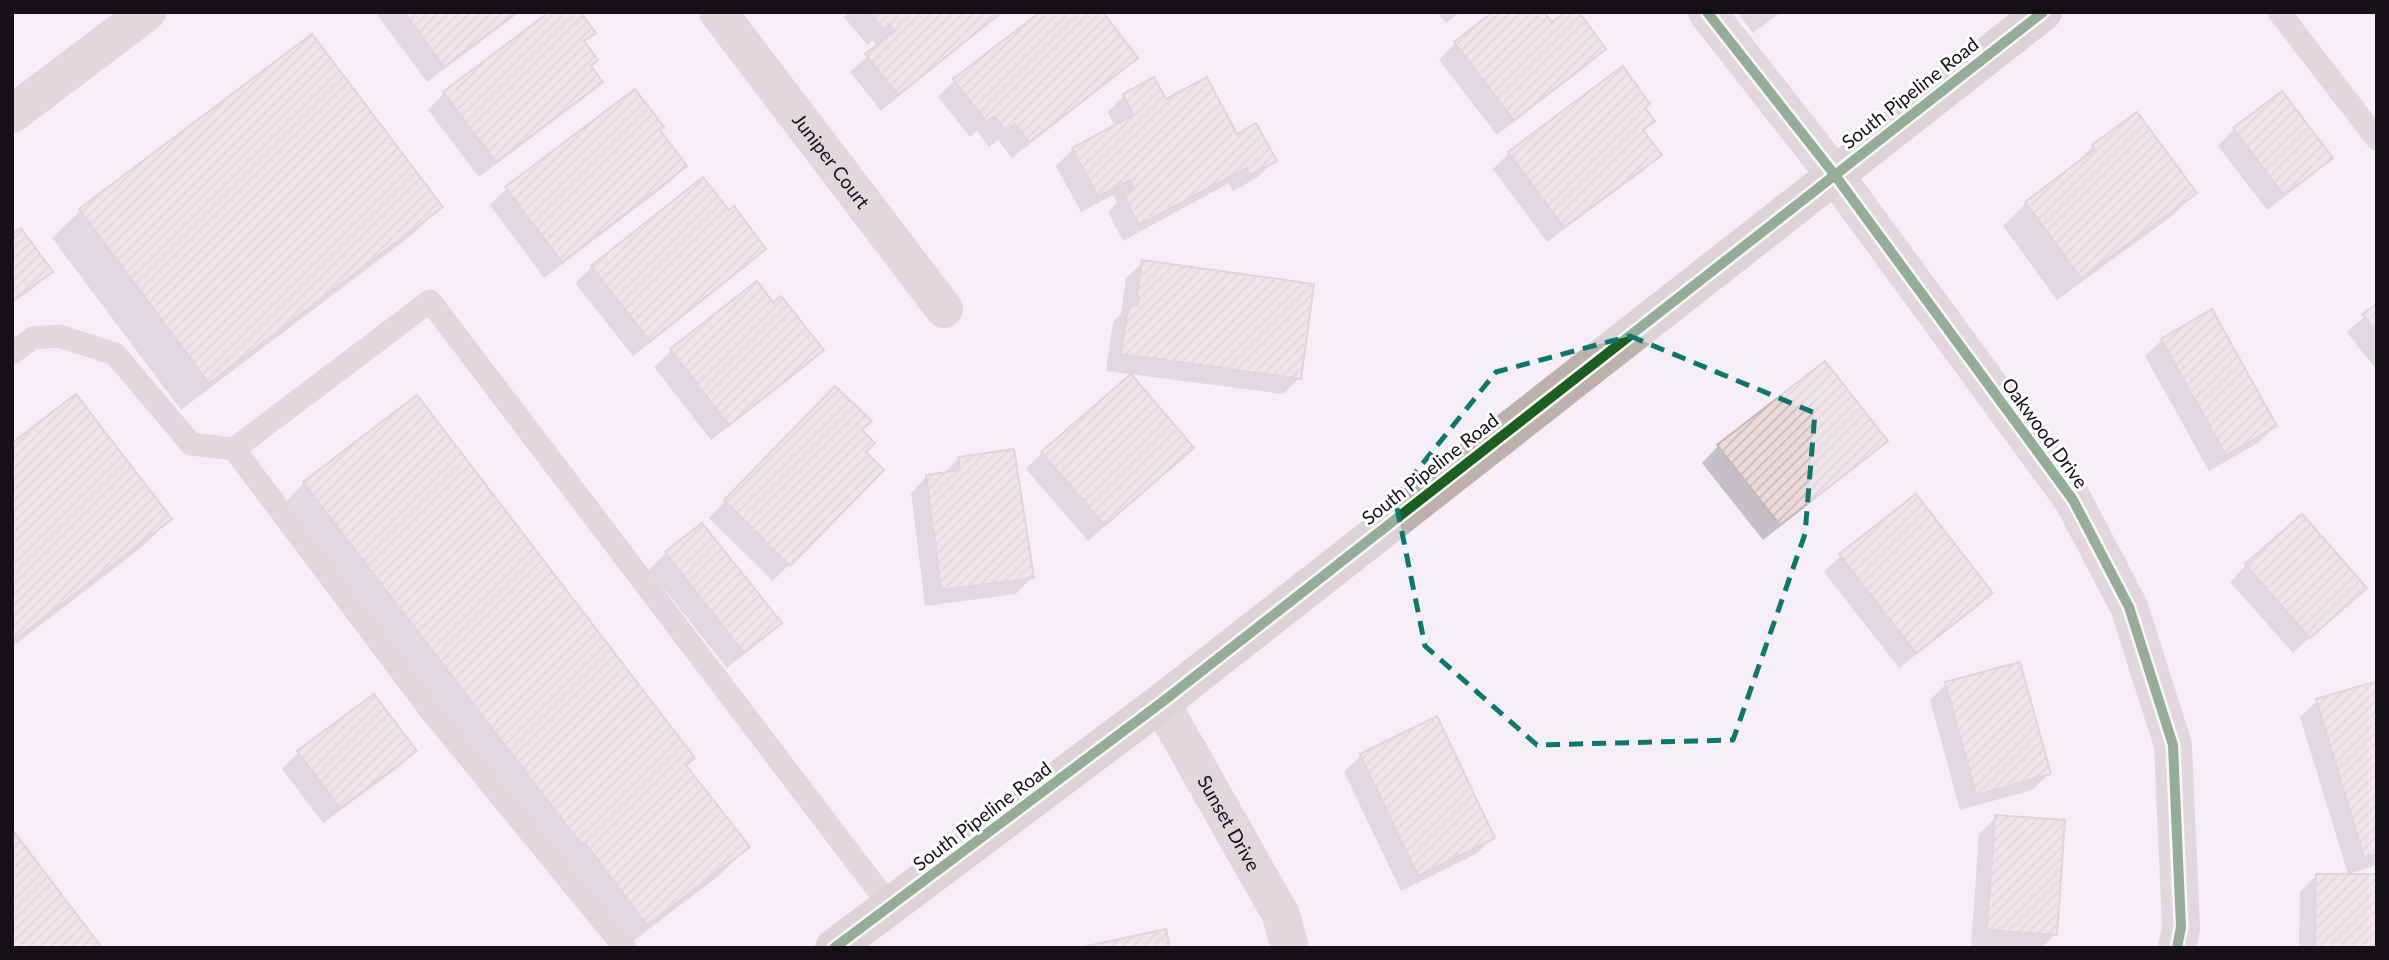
<svg xmlns="http://www.w3.org/2000/svg" width="2389" height="960" viewBox="0 0 2389 960" font-family="Lato,sans-serif">
	<defs>
		<pattern id="building-hatch" width="6" height="6" patternUnits="userSpaceOnUse" patternTransform="scale(1.75)"><rect width="6" height="6" fill="#eadada"/><path d="M-1 1l2-2M0 6l6-6M5 7l2-2" fill="none" stroke="#c8baba"/></pattern>
	</defs>
	<rect width="100%" height="100%" fill="#f7eff8"/>
	<g fill="#0003">
		<polygon points="375,12 520,12 427,82"/>
		<polygon points="848,12 1002,12 881,111 850,72 878,47 873,40 867,45 844,17"/>
		<polygon points="1437,12 1460,12 1446,23"/>
		<polygon points="1737,12 1781,12 1753,33"/>
		<polygon points="1552,25 1604,49 1588,65 1497,135 1439,60 1455,43"/>
		<polygon points="593,32 583,43 589,66 601,82 584,98 479,177 428,110 444,93"/>
		<polygon points="312,36 441,207 413,234 181,410 52,238 80,211"/>
		<polygon points="1135,58 1119,74 1012,158 998,140 989,147 977,131 970,137 938,97 955,80"/>
		<polygon points="635,91 658,130 685,166 669,183 544,278 490,205 506,189"/>
		<polygon points="1124,95 1165,101 1236,136 1274,161 1258,177 1233,191 1229,183 1123,241 1108,212 1117,203 1113,195 1081,212 1056,166 1073,149 1115,127 1108,112"/>
		<polygon points="1643,109 1653,121 1643,132 1660,155 1643,171 1547,242 1493,169 1509,153"/>
		<polygon points="2234,129 2331,158 2314,174 2267,210 2218,146"/>
		<polygon points="2093,146 2195,193 2172,216 2057,300 2003,226 2026,203 2070,169"/>
		<polygon points="729,213 764,249 747,266 633,356 575,283 592,267"/>
		<polygon points="12,236 51,271 34,288 12,303"/>
		<polygon points="1143,262 1299,378 1283,394 1106,371 1113,322 1121,314 1126,278"/>
		<polygon points="757,283 773,304 822,350 805,367 711,440 654,367 671,351"/>
		<polygon points="2377,306 2377,371 2347,332"/>
		<polygon points="2162,340 2275,426 2258,443 2209,471 2145,356"/>
		<polygon points="835,388 860,430 863,452 882,470 773,581 709,518"/>
		<polygon points="1885,441 1869,457 1763,540 1702,463 1718,446"/>
		<polygon points="12,446 170,519 142,547 12,647"/>
		<polygon points="1192,448 1088,541 1026,469 1042,453"/>
		<polygon points="959,458 1032,577 1016,594 925,606 911,493 927,476 943,474"/>
		<polygon points="304,483 685,765 747,847 720,875 624,948 277,511"/>
		<polygon points="1916,496 1991,593 1975,609 1899,668 1824,572 1840,556"/>
		<polygon points="702,525 779,623 763,639 727,668 649,570 666,553"/>
		<polygon points="2246,565 2364,588 2293,653 2230,582"/>
		<polygon points="2377,683 2377,865 2348,874 2300,717 2317,701"/>
		<polygon points="1946,684 2049,774 2032,790 1960,810 1930,700"/>
		<polygon points="415,751 399,767 323,823 282,769 299,752"/>
		<polygon points="1361,755 1493,838 1476,854 1401,891 1344,772"/>
		<polygon points="1996,817 2055,934 2042,948 1971,946 1979,834"/>
		<polygon points="2316,876 2377,948 2299,948 2300,892"/>
	</g>
	<g fill="url(#building-hatch)" stroke="#c2b9bb" stroke-width="2">
		<polygon points="404,12 517,12 444,67"/>
		<polygon points="549,12 580,12 596,33 584,41 598,60 591,66 603,82 496,162 443,92"/>
		<polygon points="870,12 1002,12 898,95 865,54 895,31 890,25 884,30"/>
		<polygon points="1040,12 1103,12 1138,58 1029,142 1015,124 1006,131 994,116 987,122 953,79"/>
		<polygon points="1493,12 1544,12 1552,22 1565,12 1579,12 1606,49 1514,120 1454,42"/>
		<polygon points="312,34 443,207 209,383 79,209"/>
		<polygon points="1623,66 1650,104 1645,108 1655,121 1643,130 1662,155 1564,227 1508,152"/>
		<polygon points="1154,77 1166,99 1207,77 1237,134 1256,123 1277,161 1250,175 1246,168 1139,225 1123,194 1134,188 1130,180 1098,197 1072,148 1134,115 1123,94"/>
		<polygon points="635,89 664,127 660,130 687,166 562,262 505,187"/>
		<polygon points="2282,91 2333,158 2284,195 2233,128"/>
		<polygon points="2137,112 2197,193 2081,278 2025,202 2095,149 2092,145"/>
		<polygon points="703,177 729,210 734,206 766,249 650,341 591,266"/>
		<polygon points="21,228 53,272 12,300 12,234"/>
		<polygon points="1142,260 1314,284 1301,379 1121,354 1129,304 1138,305 1139,297 1137,297"/>
		<polygon points="757,281 773,302 781,296 824,350 729,425 670,349"/>
		<polygon points="2377,304 2377,333 2362,314"/>
		<polygon points="2212,309 2277,426 2226,455 2161,339"/>
		<polygon points="1825,361 1888,441 1780,525 1717,445"/>
		<polygon points="1131,374 1194,448 1105,525 1041,452"/>
		<polygon points="835,386 872,421 862,430 875,443 866,452 884,470 790,566 724,500"/>
		<polygon points="76,394 172,519 12,642 12,443"/>
		<polygon points="417,395 695,758 686,765 750,847 647,925 584,842 581,844 303,482"/>
		<polygon points="1014,449 1034,578 941,590 926,475 960,470 958,457"/>
		<polygon points="1916,494 1993,593 1916,653 1839,554"/>
		<polygon points="2302,514 2367,588 2310,638 2245,564"/>
		<polygon points="702,523 782,623 744,653 665,552"/>
		<polygon points="2020,662 2051,774 1976,795 1945,682"/>
		<polygon points="2377,681 2377,854 2364,858 2316,699"/>
		<polygon points="374,694 417,751 340,808 297,751"/>
		<polygon points="1437,716 1495,838 1418,876 1360,754"/>
		<polygon points="1995,815 2065,820 2057,935 1987,930"/>
		<polygon points="12,829 99,944 102,948 12,948"/>
		<polygon points="2316,874 2377,874 2377,948 2315,948"/>
		<polygon points="1166,929 1170,948 1078,948"/>
	</g>
	<g fill="none" stroke-linecap="round" stroke-linejoin="round">
		<g stroke="#c7baba" stroke-width="23">
			<polyline points="2279,12 2377,139"/>
			<polyline points="12,353 33,338 59,336 115,354 191,444 234,449"/>
			<polyline points="625,948 431,711 234,449 430,301 890,906"/>
		</g>
		<g stroke="#c7baba" stroke-width="38">
			<path id="s1" d="M718 12 944 309"/>
			<polyline points="1707,12 1834,174 2073,500 2129,607 2173,745 2181,927 2177,948"/>
			<polyline points="12,114 147,12"/>
			<path id="s2" d="M1161 703 1281 915 1290 948"/>
		</g>
		<polyline stroke="#beb0ae" stroke-width="38" points="834,948 1161,703 2043,12"/>
		<g stroke="#fff" stroke-width="15">
			<g id="cycleway">
				<polyline points="1707,12 1834,174 2073,500 2129,607 2173,745 2181,927 2177,948"/>
				<polyline points="834,948 1161,703 2043,12"/>
			</g>
		</g>
		<use href="#cycleway" stroke="#1b5e20" stroke-width="10"/>
	</g>
	<path d="M0 0H2389V960H0ZM1630 336 1815 413 1805 534 1733 740 1537 745 1425 646 1395 498 1496 372Z" fill="#f7eff8" fill-opacity=".55" fill-rule="evenodd"/>
	<path fill="none" stroke="#0f766e" stroke-width="5" stroke-dasharray="14 9" stroke-linejoin="round" d="M1630 336 1815 413 1805 534 1733 740 1537 745 1425 646 1395 498 1496 372Z"/>
	<g text-anchor="middle" stroke-width="6" stroke-linejoin="round" paint-order="stroke">
		<g font-size="19" fill="#150f17" stroke="#fff">
			<text transform="translate(1910 93) rotate(-38)" y="7">South Pipeline Road</text>
			<text dy="7" stroke="none"><textPath href="#s1" startOffset="187">Juniper Court</textPath></text>
			<text transform="translate(2045 433) rotate(54)" y="7">Oakwood Drive</text>
			<text transform="translate(1430 469) rotate(-38)" y="7">South Pipeline Road</text>
			<text transform="translate(982 816) rotate(-37)" y="7">South Pipeline Road</text>
			<text dy="7" stroke="none"><textPath href="#s2" startOffset="138">Sunset Drive</textPath></text>
		</g>
	</g>
	<rect width="2389" height="960" fill="none" stroke="#150f17" stroke-width="28"/>
</svg>
